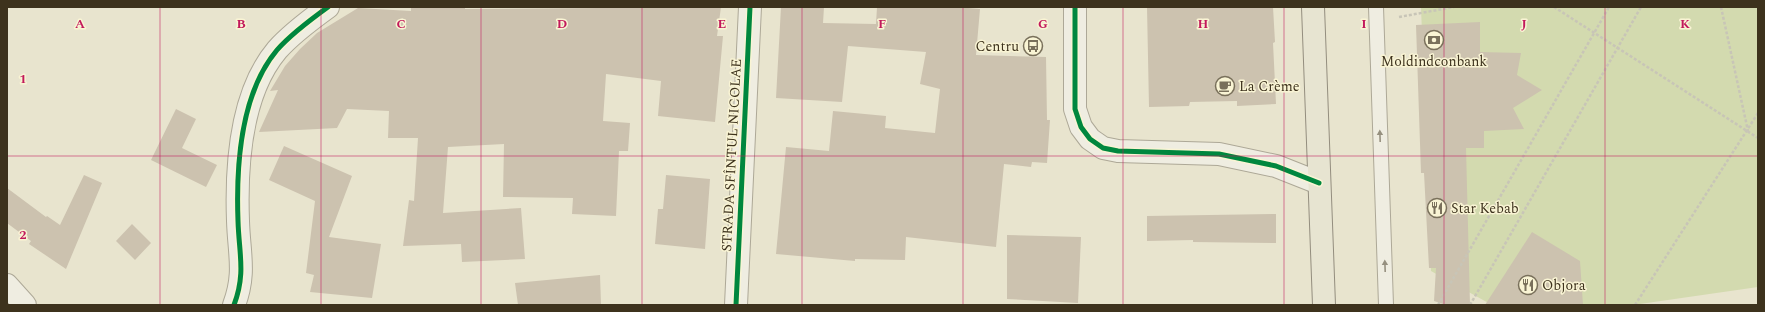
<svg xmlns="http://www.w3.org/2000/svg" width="1765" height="312" viewBox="0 0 1765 312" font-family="Spectral,serif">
	<rect width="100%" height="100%" fill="#e8e4ce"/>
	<polygon fill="#d3daaf" points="1421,7 1758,7 1758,287 1633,305 1492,305 1431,271"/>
	<g fill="#ccc2af">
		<polygon points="411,7 465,7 465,9 721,7 717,36 723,36 715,122 658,116 661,81 606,74 603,121 630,123 628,151 619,151 616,216 572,214 573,198 503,197 504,144 448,147 443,213 521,208 525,259 462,262 461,244 403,246 409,200 414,201 418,138 388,138 389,111 347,109 337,128 259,132 278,90 270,91 285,66 300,49 317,33 358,8 411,11"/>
		<polygon points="781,7 824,7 823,23 876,24 877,7 956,7 980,9 976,55 1046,57 1047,120 1050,120 1047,163 1032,162 1031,167 1004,164 996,247 906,237 905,260 855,259 855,261 776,254 786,147 829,151 833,111 886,116 885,128 935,133 940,89 920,84 926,52 848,46 842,102 776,98"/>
		<polygon points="1147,7 1273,7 1275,42 1273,43 1276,104 1237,106 1237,101 1190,102 1189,106 1149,107"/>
		<polygon points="1480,22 1480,52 1521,53 1517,75 1542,90 1513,108 1524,129 1484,131 1484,148 1466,148 1470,305 1446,305 1434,301 1436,268 1429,268 1424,173 1421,173 1416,25"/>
		<polygon points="176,109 196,119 182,148 217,165 206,187 151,160"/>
		<polygon points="284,146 352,176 329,237 381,244 372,298 310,292 314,275 306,273 315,201 269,180"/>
		<polygon points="84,175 102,183 66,269 29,244 31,241 7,223 7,188 46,217 47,216 60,225"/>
		<polygon points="666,175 710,179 705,249 655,244 658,209 663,209"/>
		<polygon points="1276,214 1276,243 1193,242 1193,240 1147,241 1147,216"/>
		<polygon points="132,224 151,243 135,260 116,241"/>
		<polygon points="1532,232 1580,261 1583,305 1485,305"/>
		<polygon points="1007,235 1081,237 1078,303 1007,299"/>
		<polygon points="600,275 601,305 518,305 515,283"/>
	</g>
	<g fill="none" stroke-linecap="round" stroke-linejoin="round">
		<g stroke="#ada897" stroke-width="16">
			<polyline id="service" points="1376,7 1386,305"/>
		</g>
		<g stroke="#ada897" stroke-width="24">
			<g id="minor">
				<polyline points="1075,7 1075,109 1081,127 1090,139 1103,148 1118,151 1219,154 1276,166 1319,183"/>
				<polyline points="7,285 25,305"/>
				<path d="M234 305C246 273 239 254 238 221 236 167 240 94 277 50 291 34 310 20 328 7"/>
				<polyline points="736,305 750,7"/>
			</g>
		</g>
		<g stroke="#938d7e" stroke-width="24">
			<polyline id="primary" points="1313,7 1324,305"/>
		</g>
		<g stroke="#c8c5b7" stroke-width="2.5" stroke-dasharray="3 2" stroke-linecap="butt">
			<polyline points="1554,7 1758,138"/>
			<polyline points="1721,7 1748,131"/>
			<polyline points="1399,17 1454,7"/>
			<polyline points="1438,305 1609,7"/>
			<polyline points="1470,305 1641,7"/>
			<polyline points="1635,305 1758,113"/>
		</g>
		<use href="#service" stroke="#efede1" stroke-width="14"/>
		<use href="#minor" stroke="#efede1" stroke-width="22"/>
		<use href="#primary" stroke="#e7e4d1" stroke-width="22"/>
		<g stroke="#f9f4d4" stroke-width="8">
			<g id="cycleway">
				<polyline points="1075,7 1075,109 1081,127 1090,139 1103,148 1118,151 1219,154 1276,166 1319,183"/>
				<path d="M234 305C246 273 239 254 238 221 236 167 240 94 277 50 291 34 310 20 328 7"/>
				<polyline points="736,305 750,7"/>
			</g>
		</g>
		<use href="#cycleway" stroke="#00873e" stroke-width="5"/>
	</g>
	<defs><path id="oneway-solid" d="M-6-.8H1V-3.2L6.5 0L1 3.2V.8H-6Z"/></defs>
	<g fill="#96907f">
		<use href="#oneway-solid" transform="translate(1380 136) rotate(-92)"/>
		<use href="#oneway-solid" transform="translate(1385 266) rotate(-92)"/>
	</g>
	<path fill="none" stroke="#c2185b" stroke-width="1" stroke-opacity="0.55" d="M160 7V305M321 7V305M481 7V305M642 7V305M802 7V305M963 7V305M1123 7V305M1284 7V305M1444 7V305M1605 7V305M7 156H1758"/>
	<defs>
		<g id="bank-ring" transform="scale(1)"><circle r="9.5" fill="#f9f4d4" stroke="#79705b" stroke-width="1.5"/><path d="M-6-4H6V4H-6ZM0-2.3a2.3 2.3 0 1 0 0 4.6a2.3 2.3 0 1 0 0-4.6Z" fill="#79705b"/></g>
		<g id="bus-ring" transform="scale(1)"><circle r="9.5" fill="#f9f4d4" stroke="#79705b" stroke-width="1.5"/><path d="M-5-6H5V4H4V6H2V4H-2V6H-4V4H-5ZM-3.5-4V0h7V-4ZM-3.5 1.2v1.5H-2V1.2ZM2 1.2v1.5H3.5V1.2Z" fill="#79705b"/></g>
		<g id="cafe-ring" transform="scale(1)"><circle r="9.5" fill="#f9f4d4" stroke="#79705b" stroke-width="1.5"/><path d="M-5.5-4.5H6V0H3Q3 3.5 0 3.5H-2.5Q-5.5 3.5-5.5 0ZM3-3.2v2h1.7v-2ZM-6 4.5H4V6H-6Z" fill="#79705b"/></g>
		<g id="restaurant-ring" transform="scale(1)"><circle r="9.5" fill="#f9f4d4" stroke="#79705b" stroke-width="1.5"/><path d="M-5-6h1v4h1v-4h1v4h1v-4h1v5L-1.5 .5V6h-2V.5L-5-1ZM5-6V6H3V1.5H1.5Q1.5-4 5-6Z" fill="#79705b"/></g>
	</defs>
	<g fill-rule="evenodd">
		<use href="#bank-ring" x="1434" y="40"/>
		<use href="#bus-ring" x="1033" y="46"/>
		<use href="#cafe-ring" x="1225" y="86"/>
		<use href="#restaurant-ring" x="1437" y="208"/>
		<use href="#restaurant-ring" x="1528" y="285"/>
	</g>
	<g text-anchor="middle" stroke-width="3" stroke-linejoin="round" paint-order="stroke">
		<g font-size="14" fill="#3d321d" stroke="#f9f4d4" text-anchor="start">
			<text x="1019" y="51" text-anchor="end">Centru</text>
			<text x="1434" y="66" text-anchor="middle">Moldindconbank</text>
			<text x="1239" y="91">La Crème</text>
			<text x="1451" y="213">Star Kebab</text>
			<text x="1542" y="290">Objora</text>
		</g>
		<g font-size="14" fill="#3d321d" stroke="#f9f4d4">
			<text transform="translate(731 155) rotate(-87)" y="5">STRADA SFÎNTUL NICOLAE</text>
		</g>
	</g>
	<g font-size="13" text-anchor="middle" font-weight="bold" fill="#c2185b" stroke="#f9f4d4" stroke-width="3" stroke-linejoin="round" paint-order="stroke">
		<text x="80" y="28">A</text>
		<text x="241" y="28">B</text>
		<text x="401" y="28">C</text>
		<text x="562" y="28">D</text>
		<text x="722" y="28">E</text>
		<text x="882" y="28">F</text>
		<text x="1043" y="28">G</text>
		<text x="1203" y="28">H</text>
		<text x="1364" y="28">I</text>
		<text x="1524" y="28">J</text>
		<text x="1685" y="28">K</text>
		<text x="23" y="83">1</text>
		<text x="23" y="239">2</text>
	</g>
	<rect width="1765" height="312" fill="none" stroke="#3d321d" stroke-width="16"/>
</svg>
